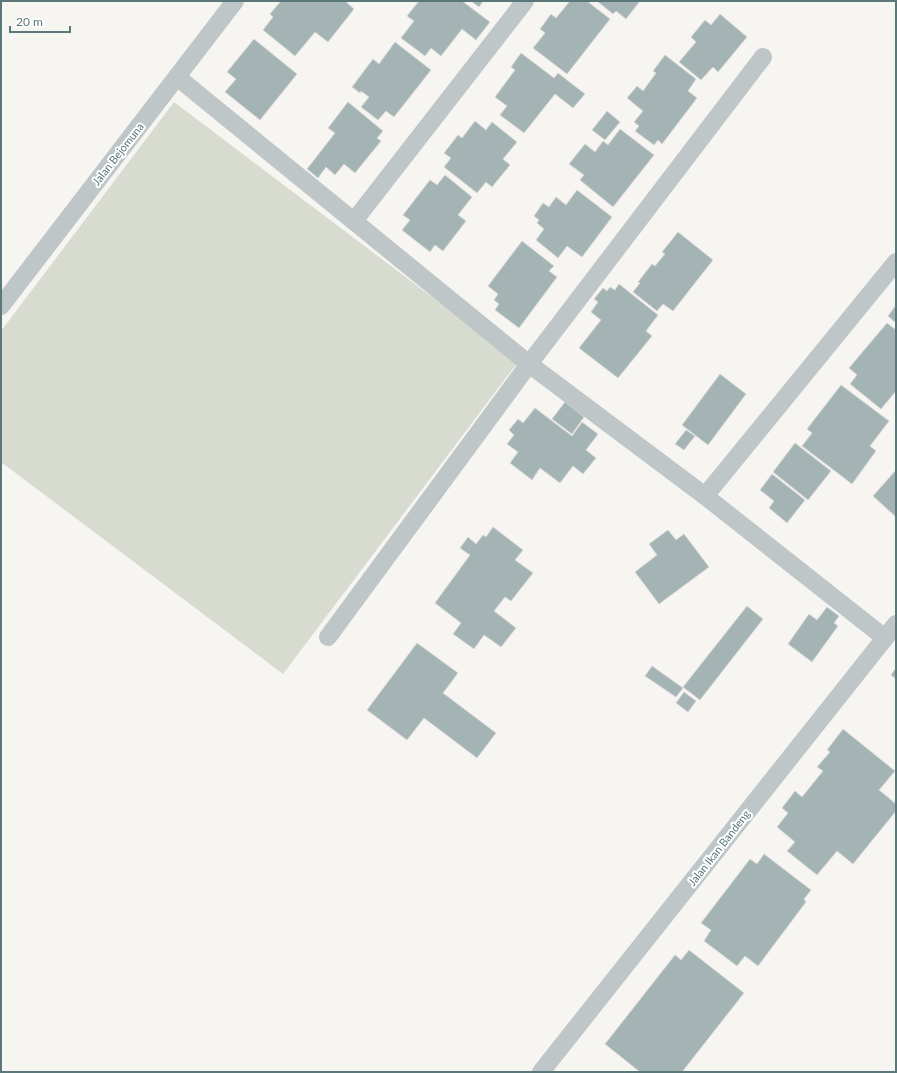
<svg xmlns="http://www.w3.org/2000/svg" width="897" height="1073" viewBox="0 0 897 1073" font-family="Lato,sans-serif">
	<rect width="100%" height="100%" fill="#f6f5f2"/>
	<polygon fill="#d8dcd0" points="174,102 518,362 283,674 1,462 1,331"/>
	<g fill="#a4b4b5" stroke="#d7d6d5">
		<polygon points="281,1 345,1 354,9 328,42 315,32 295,56 263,30 273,17 270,14"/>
		<polygon points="419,1 462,1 490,22 476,40 462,29 441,56 431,48 425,56 401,38 414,21 407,16"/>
		<polygon points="471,1 483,1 479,7"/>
		<polygon points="570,1 587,1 610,19 567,74 533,48 545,33 540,29 551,14 556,18"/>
		<polygon points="597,1 640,1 626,19 616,11 613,14"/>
		<polygon points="720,14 747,37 718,72 713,67 701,80 679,62 696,42 691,37 705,20 711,25"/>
		<polygon points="254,39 297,74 260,120 225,92 236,79 227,72"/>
		<polygon points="395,42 431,70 394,117 386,111 378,120 361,107 369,97 361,91 360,93 352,87 373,59 379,64"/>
		<polygon points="521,53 554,78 558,73 585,94 573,108 555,94 524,133 500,115 507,106 495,97 515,70 511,67"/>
		<polygon points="665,55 696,79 688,91 697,98 662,144 658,140 654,145 635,131 639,126 634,122 643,111 627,98 637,86 643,91 656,73 653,71"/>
		<polygon points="348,102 383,131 377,138 381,141 355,173 344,164 335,175 326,167 318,178 307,169 335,133 328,128"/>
		<polygon points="607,111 620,122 605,140 592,130"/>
		<polygon points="475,121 486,130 492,122 517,142 503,159 510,165 492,187 486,182 477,193 444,167 451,158 444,153 458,135 462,138"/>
		<polygon points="620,129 654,155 613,207 580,180 584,175 569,164 585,144 595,152 603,141 608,145"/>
		<polygon points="445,175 472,197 458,215 466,221 443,251 435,245 430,252 402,230 410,220 403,215 430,180 437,185"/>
		<polygon points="577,190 612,217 582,257 567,246 558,258 536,240 544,229 537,223 539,220 534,216 543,203 549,207 556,197 566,205"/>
		<polygon points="678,232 713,260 673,311 663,304 657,311 633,292 640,283 638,282 652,264 655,266 665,254 662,252"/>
		<polygon points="522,241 554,266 549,271 557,277 519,328 495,310 499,304 494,300 498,294 488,286"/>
		<polygon points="619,284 658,315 646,331 652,336 618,378 579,348 601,320 591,312 598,302 594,299 603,288 607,291 610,287 615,290"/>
		<polygon points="896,305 896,323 888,316"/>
		<polygon points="887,323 896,330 896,391 881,409 850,384 857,375 849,368"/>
		<polygon points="720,374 746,394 708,445 682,425"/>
		<polygon points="841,385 889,421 870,446 876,451 852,484 802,446 812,433 807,429"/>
		<polygon points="565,402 584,417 572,434 552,419"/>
		<polygon points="535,408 572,436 582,422 598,434 586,450 596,458 583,474 573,466 560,483 540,468 532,480 510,463 518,452 507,444 514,435 509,430 518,419 523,423"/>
		<polygon points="686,430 695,436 684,450 675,444"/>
		<polygon points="795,443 831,471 808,500 773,472"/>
		<polygon points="896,470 896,517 873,496"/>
		<polygon points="772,474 805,500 787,523 769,508 774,501 760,490"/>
		<polygon points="493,527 523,550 515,560 533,573 511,601 505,597 494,611 516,628 501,647 484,635 474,649 453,634 461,623 435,603 470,555 460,548 468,537 476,544 483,535 486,537"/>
		<polygon points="668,530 676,540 684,534 709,567 659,604 635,572 657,555 649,544"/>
		<polygon points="747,606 763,619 700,700 683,687"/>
		<polygon points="827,607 839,616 834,623 838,626 812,662 788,644 809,614 817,620"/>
		<polygon points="417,643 458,673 443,693 496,733 477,758 424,718 407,740 367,710"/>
		<polygon points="652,666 683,688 676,697 645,676"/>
		<polygon points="896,668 896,679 891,675"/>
		<polygon points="684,692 696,701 688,712 676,703"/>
		<polygon points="843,729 895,771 879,790 896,804 896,811 853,864 837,851 817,875 787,851 795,842 777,827 788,813 782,808 795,791 802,797 823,771 817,767 830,752 827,750"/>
		<polygon points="764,854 811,890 804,899 806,902 758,966 745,956 737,966 704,941 711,930 701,923 750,859 757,864"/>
		<polygon points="689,950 744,993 682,1072 640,1072 605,1044 675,955 681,960"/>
	</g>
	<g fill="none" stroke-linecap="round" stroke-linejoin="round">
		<g stroke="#bec6c7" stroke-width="18">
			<polyline points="177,77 529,364 705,496 885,638"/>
			<polyline points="354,221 525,1"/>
			<polyline points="1,306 235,1"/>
			<polyline points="705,496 896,262"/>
			<polyline points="328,637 529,364 763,57"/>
			<polyline points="541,1072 896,624"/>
		</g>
	</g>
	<g text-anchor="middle" stroke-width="4" stroke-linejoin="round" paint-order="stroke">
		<g font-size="11" fill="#5a777a" stroke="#fff">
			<text transform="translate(118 154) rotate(-52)" y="4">Jalan Bejomuna</text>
			<text transform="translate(719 848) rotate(-52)" y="4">Jalan Ikan Bandeng</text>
		</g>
	</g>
	<rect width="897" height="1073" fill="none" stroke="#5a777a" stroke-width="4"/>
	<path d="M10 26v6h60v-6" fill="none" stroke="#5a777a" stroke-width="2"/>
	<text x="16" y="26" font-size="12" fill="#5a777a" stroke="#ffffff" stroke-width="3" paint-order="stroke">20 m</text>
</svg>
